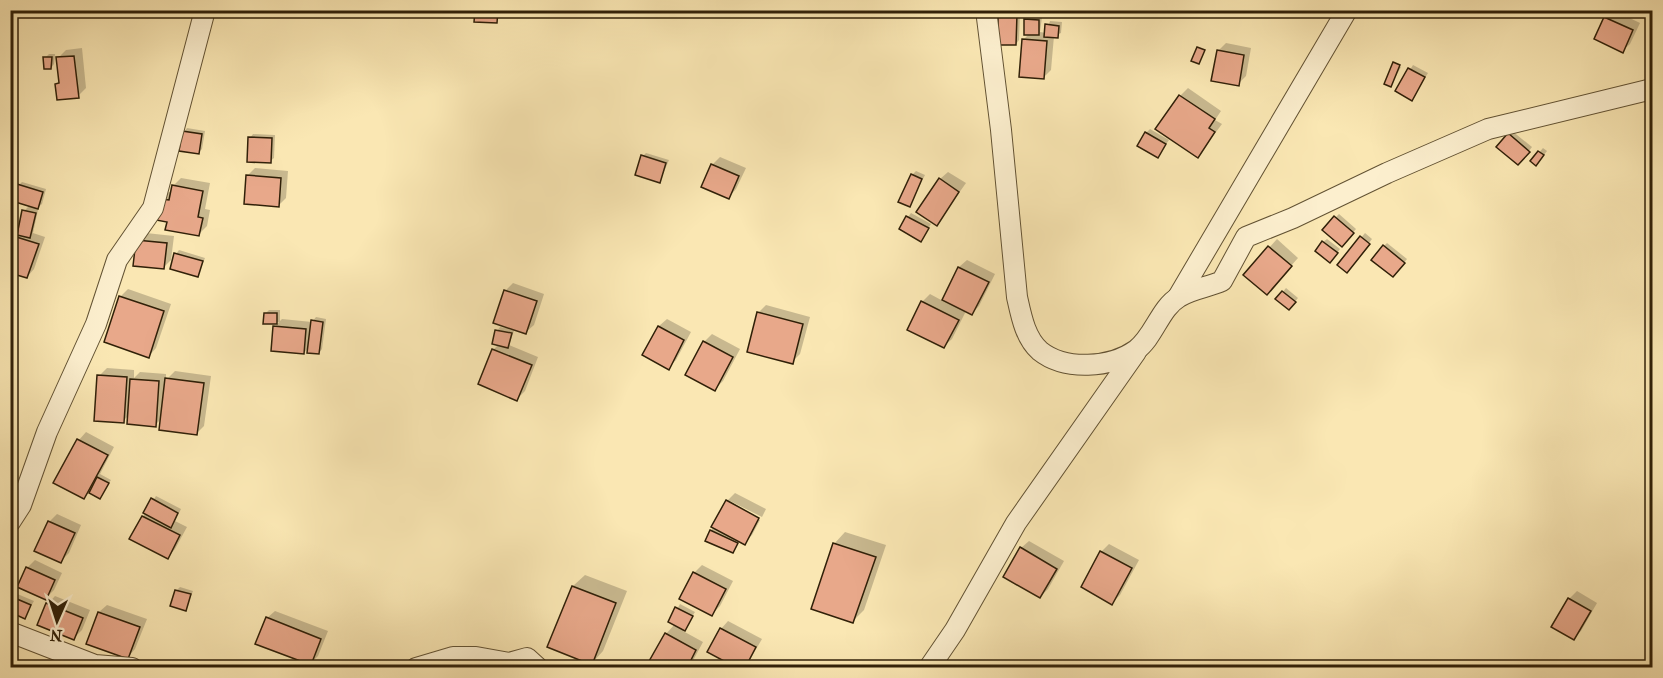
<svg xmlns="http://www.w3.org/2000/svg" width="1663" height="678" viewBox="0 0 1663 678" font-family="'IM FELL French Canon',serif">
	<rect width="100%" height="100%" fill="#fae7b3"/>
	<filter id="stains"><feTurbulence type="fractalNoise" baseFrequency=".00333" numOctaves="4"/><feColorMatrix values="0 0 0 0 .2 0 0 0 0 .09 0 0 0 0 .02 0 0 0 .5 -.17"/></filter>
	<radialGradient id="worn" r=".72"><stop offset=".6" stop-color="#630" stop-opacity="0"/><stop offset="1" stop-color="#630" stop-opacity=".3"/></radialGradient>
	<g fill="#0003">
		<polygon points="514,10 525,10 523,13"/>
		<polygon points="1003,10 1020,11 1019,40 1016,44 1000,14"/>
		<polygon points="1613,10 1640,23 1630,44 1622,51 1605,18"/>
		<polygon points="1029,16 1042,17 1040,32 1046,33 1050,21 1062,22 1061,33 1054,36 1051,70 1043,78 1023,40 1029,34 1026,20"/>
		<polygon points="1226,43 1251,48 1246,76 1238,84 1218,51"/>
		<polygon points="82,48 86,88 78,96 57,84 60,81 58,58 66,50"/>
		<polygon points="49,54 55,54 54,64 51,68 45,58"/>
		<polygon points="1394,64 1401,67 1391,85"/>
		<polygon points="1413,65 1428,73 1412,99 1397,91"/>
		<polygon points="1188,88 1221,111 1215,120 1222,124 1198,156 1180,96"/>
		<polygon points="187,128 205,131 202,149 198,153 184,132"/>
		<polygon points="1150,129 1169,140 1158,156 1146,133"/>
		<polygon points="1512,131 1532,147 1522,160 1509,135"/>
		<polygon points="253,134 275,135 274,158 270,161 250,138"/>
		<polygon points="1543,148 1547,151 1540,160 1532,161"/>
		<polygon points="646,153 669,160 660,181 643,156"/>
		<polygon points="720,157 746,168 736,189 729,197 712,165"/>
		<polygon points="255,168 288,171 286,198 278,206 247,176"/>
		<polygon points="916,171 925,175 910,205 912,175"/>
		<polygon points="948,172 966,183 937,224 940,179"/>
		<polygon points="181,178 210,183 205,209 210,210 207,226 199,234 161,200 169,192 172,192 173,186"/>
		<polygon points="22,182 46,189 42,204 36,209 38,210 33,233 45,237 34,269 27,277 10,271 10,225 20,228 24,211 30,205 19,185"/>
		<polygon points="911,213 931,224 921,240 908,217"/>
		<polygon points="1339,214 1356,229 1346,241 1335,218"/>
		<polygon points="146,233 174,236 171,260 163,268 138,240"/>
		<polygon points="1365,233 1372,239 1351,267 1339,265"/>
		<polygon points="1277,239 1298,258 1274,285 1245,274"/>
		<polygon points="1327,239 1340,249 1334,257 1323,242"/>
		<polygon points="1387,243 1407,259 1397,272 1384,246"/>
		<polygon points="179,250 205,258 198,275 176,254"/>
		<polygon points="967,260 995,274 979,306 972,313 966,311 952,339 944,346 922,302 930,294 943,301 959,267"/>
		<polygon points="513,283 544,294 534,325 526,332 515,328 509,345 538,357 525,391 517,399 493,350 499,344 497,331 500,327 511,329 505,291"/>
		<polygon points="1286,288 1298,298 1292,305 1277,299"/>
		<polygon points="128,289 171,304 156,348 149,356 120,297"/>
		<polygon points="766,305 810,317 800,354 792,362 759,312"/>
		<polygon points="269,310 280,310 280,321 282,319 312,322 316,317 326,319 322,349 319,353 309,347 304,353 275,327 279,322 265,322 265,314"/>
		<polygon points="667,319 691,332 676,360 668,368 644,355 659,326"/>
		<polygon points="712,334 740,349 723,381 715,389 704,342"/>
		<polygon points="107,368 134,370 134,378 140,372 166,374 166,380 175,371 211,376 204,426 196,434 162,418 155,425 129,415 123,421 99,376"/>
		<polygon points="86,432 114,447 100,474 111,480 100,497 89,492 84,497 55,482 79,440"/>
		<polygon points="735,493 766,509 762,517 728,500"/>
		<polygon points="156,496 181,509 175,521 187,527 175,549 168,557 143,517"/>
		<polygon points="728,500 760,520 752,535 744,543 740,540 733,552 711,531"/>
		<polygon points="57,514 81,525 69,553 61,561 49,522"/>
		<polygon points="845,532 886,545 864,610 853,621 834,544"/>
		<polygon points="1029,541 1064,561 1048,589 1040,597 1021,548"/>
		<polygon points="1109,544 1139,560 1120,595 1112,603 1101,552"/>
		<polygon points="35,560 62,573 54,590 46,598 27,568"/>
		<polygon points="702,565 733,581 720,606 712,614 694,573"/>
		<polygon points="585,575 627,591 603,651 592,663 573,586"/>
		<polygon points="180,587 193,591 185,610 177,590"/>
		<polygon points="1577,591 1597,603 1581,631 1574,638 1569,599"/>
		<polygon points="15,593 34,601 25,617 11,597"/>
		<polygon points="55,596 90,610 82,630 74,638 48,604"/>
		<polygon points="680,604 695,612 683,631 703,642 689,668 660,668 666,634 675,624 670,622"/>
		<polygon points="107,605 147,619 135,649 128,657 88,643 99,612"/>
		<polygon points="275,611 328,631 318,656 310,664 267,618"/>
		<polygon points="728,621 762,639 745,668 721,629"/>
	</g>
	<g fill="#e8a88a" stroke="#302008" stroke-width="1.5">
		<polygon points="475,10 498,10 497,23 474,22"/>
		<polygon points="1652,10 1652,23 1640,11 1640,10"/>
		<polygon points="998,13 1017,14 1016,45 998,45"/>
		<polygon points="1604,17 1633,30 1623,53 1594,39"/>
		<polygon points="1024,19 1039,20 1039,35 1024,35"/>
		<polygon points="1045,24 1059,26 1058,38 1044,37"/>
		<polygon points="1022,39 1047,41 1044,79 1019,77"/>
		<polygon points="1197,47 1205,50 1199,64 1191,61"/>
		<polygon points="1217,50 1244,55 1239,86 1211,81"/>
		<polygon points="74,56 79,98 57,100 55,84 59,83 56,57"/>
		<polygon points="43,57 52,57 51,69 44,69"/>
		<polygon points="1393,62 1400,65 1391,87 1384,84"/>
		<polygon points="1408,68 1425,77 1412,101 1395,91"/>
		<polygon points="1179,95 1215,119 1209,128 1215,132 1198,158 1155,129"/>
		<polygon points="182,131 202,134 199,154 179,151"/>
		<polygon points="1145,132 1166,144 1158,158 1137,146"/>
		<polygon points="1508,133 1530,152 1518,165 1496,147"/>
		<polygon points="248,137 272,138 271,163 247,162"/>
		<polygon points="1538,151 1544,155 1536,166 1530,161"/>
		<polygon points="641,155 666,163 660,183 635,175"/>
		<polygon points="711,164 739,176 729,199 701,187"/>
		<polygon points="911,174 922,179 910,207 898,202"/>
		<polygon points="246,175 281,178 279,207 244,204"/>
		<polygon points="939,178 959,192 937,226 916,212"/>
		<polygon points="17,184 43,192 38,209 12,201"/>
		<polygon points="172,185 203,191 198,217 203,218 199,236 165,230 167,222 156,220 160,199 169,200"/>
		<polygon points="22,210 36,213 30,238 17,235"/>
		<polygon points="906,216 929,228 921,242 899,229"/>
		<polygon points="1334,216 1354,233 1342,247 1322,230"/>
		<polygon points="10,235 39,244 27,278 10,273"/>
		<polygon points="1360,236 1370,244 1347,273 1337,265"/>
		<polygon points="136,240 167,243 164,269 133,266"/>
		<polygon points="1322,241 1338,253 1330,263 1315,251"/>
		<polygon points="1383,245 1405,263 1393,277 1371,260"/>
		<polygon points="1268,246 1292,266 1267,295 1243,275"/>
		<polygon points="174,253 203,261 198,277 170,269"/>
		<polygon points="958,267 989,282 972,315 942,300"/>
		<polygon points="504,290 537,301 526,334 493,323"/>
		<polygon points="1282,291 1296,302 1289,310 1275,299"/>
		<polygon points="119,296 164,311 149,358 104,342"/>
		<polygon points="921,301 959,320 944,348 907,330"/>
		<polygon points="757,312 803,324 793,364 747,352"/>
		<polygon points="264,313 277,313 277,324 263,324"/>
		<polygon points="311,320 323,322 319,354 307,353"/>
		<polygon points="273,326 306,329 304,354 271,351"/>
		<polygon points="658,326 684,340 669,370 642,355"/>
		<polygon points="495,330 512,333 508,348 492,344"/>
		<polygon points="703,341 733,357 715,391 685,375"/>
		<polygon points="492,349 532,365 517,401 478,384"/>
		<polygon points="97,375 127,377 124,423 94,421"/>
		<polygon points="165,378 204,383 197,435 159,430"/>
		<polygon points="130,379 159,381 156,427 127,424"/>
		<polygon points="77,439 108,455 84,499 53,483"/>
		<polygon points="97,477 109,483 100,499 89,493"/>
		<polygon points="151,498 178,513 171,528 143,513"/>
		<polygon points="726,500 759,518 745,545 711,527"/>
		<polygon points="142,516 180,535 168,559 129,539"/>
		<polygon points="48,521 75,533 61,563 34,551"/>
		<polygon points="710,530 738,543 733,553 705,541"/>
		<polygon points="833,543 876,557 853,623 811,609"/>
		<polygon points="1020,547 1057,569 1040,598 1003,577"/>
		<polygon points="1100,551 1132,568 1112,605 1081,587"/>
		<polygon points="26,567 55,580 46,600 17,587"/>
		<polygon points="693,572 726,589 712,616 679,599"/>
		<polygon points="572,586 616,603 592,665 547,647"/>
		<polygon points="175,590 191,594 186,611 170,606"/>
		<polygon points="10,596 31,605 25,619 10,612"/>
		<polygon points="1568,598 1591,611 1574,640 1551,627"/>
		<polygon points="46,603 83,618 74,640 37,625"/>
		<polygon points="675,607 693,616 685,631 668,622"/>
		<polygon points="98,612 140,627 128,659 86,644"/>
		<polygon points="266,617 321,639 311,665 255,644"/>
		<polygon points="720,628 756,647 745,668 737,668 707,652"/>
		<polygon points="665,633 696,650 687,668 656,668 648,663"/>
	</g>
	<g fill="none" stroke-linecap="round" stroke-linejoin="round">
		<g stroke="#625233" stroke-width="22">
			<g id="street">
				<path d="M986 10 1001 130 1017 297C1021 315 1025 338 1040 351 1065 371 1111 368 1136 350 1154 337 1160 308 1179 297 1191 289 1209 287 1222 281L1246 237 1293 218 1387 173 1488 129 1652 89"/>
				<polyline points="1178,297 1347,10"/>
				<polyline points="10,522 21,505 47,432 96,324 117,260 153,208 205,10"/>
				<polyline points="10,632 95,665 132,668"/>
				<polyline points="416,668 453,657 476,657 509,663 527,658 538,668"/>
				<polyline points="929,668 955,630 1016,523 1136,352"/>
			</g>
		</g>
		<use href="#street" stroke="#fcefce" stroke-width="20"/>
	</g>
	<rect width="1663" height="678" fill="none" stroke="#fae7b3" stroke-width="36"/>
	<rect x="12" y="12" width="1639" height="654" fill="none" stroke="#302008" stroke-width="3"/>
	<rect x="18" y="18" width="1627" height="642" fill="none" stroke="#302008" stroke-width="1.5"/>
	<g transform="translate(57 621) rotate(183)" stroke="#fcefce" stroke-width="4.5" paint-order="stroke">
	<path d="M0-4.5L10 22L0 15L-10 22Z" fill="#302008"/>
	<text y="-9" font-size="16" font-weight="bold" text-anchor="middle" fill="#302008">N</text>
	</g>
	<rect width="100%" height="100%" filter="url(#stains)"/>
	<rect width="100%" height="100%" fill="url(#worn)"/>
</svg>
